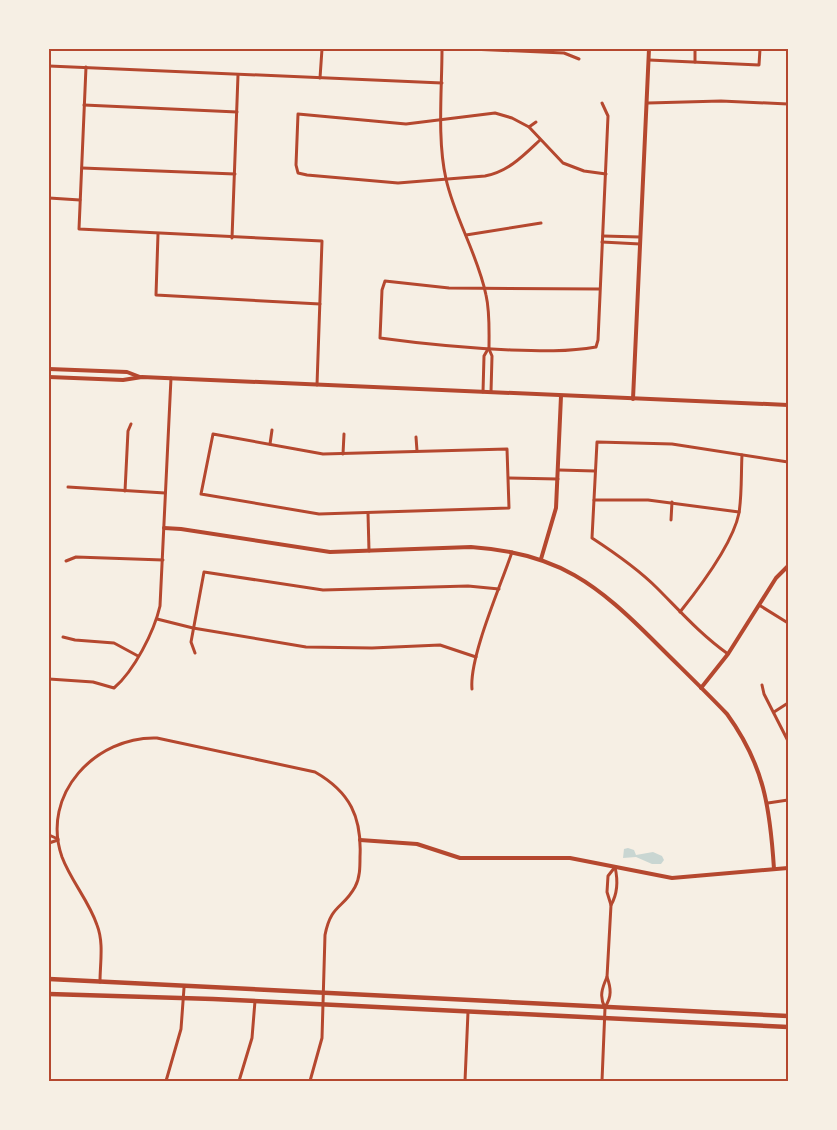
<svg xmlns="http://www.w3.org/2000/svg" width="837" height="1130" viewBox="0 0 837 1130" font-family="'Nunito Sans',sans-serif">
	<rect width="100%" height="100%" fill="#f6efe4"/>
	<polygon fill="#c9d6d2" points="628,848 634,850 636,855 653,852 662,856 664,860 661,864 652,864 636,857 623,858 624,849"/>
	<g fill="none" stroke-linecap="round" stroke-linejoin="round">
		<g stroke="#b5482f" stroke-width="3">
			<path d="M442 49C442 90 437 139 446 179 455 219 478 255 486 295 490 312 489 331 489 349L492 356 491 392"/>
			<polyline points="470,49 564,53 579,59"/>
			<polyline points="649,60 759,65 760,49"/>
			<polyline points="695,62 695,49"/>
			<polyline points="49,66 442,83"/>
			<polyline points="86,67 79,229 322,241 317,385"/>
			<polyline points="320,78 322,49"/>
			<polyline points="648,103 721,101 788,104"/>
			<polyline points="84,105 237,112"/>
			<polyline points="529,127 536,122"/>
			<path d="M540 140C523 156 509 171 485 176L398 183 307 175 298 173 296 165 298 114 406 124 495 113 512 118 529 127 563 163 584 171 606 174"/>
			<polyline points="82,168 235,174"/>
			<polyline points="49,198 80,200"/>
			<polyline points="158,234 156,295 320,304"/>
			<polyline points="466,235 541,223"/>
			<polyline points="603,236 640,237"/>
			<polyline points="232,238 238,75"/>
			<polyline points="602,242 640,244"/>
			<path d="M600 289 449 288 385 281 382 290 380 338C424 344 467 348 511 350 539 351 568 352 596 347L598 340 608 116 602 103"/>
			<polyline points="483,392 484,356 488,349"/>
			<polygon points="213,434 323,454 507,449 509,508 319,514 201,494"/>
			<polyline points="416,437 417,451"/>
			<polyline points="270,444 272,430"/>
			<polyline points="343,454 344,434"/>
			<polyline points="559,470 595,471"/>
			<polyline points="509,478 558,479"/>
			<polyline points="68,487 165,493"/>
			<polyline points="125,491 128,431 131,424"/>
			<polyline points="594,500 648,500 739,512"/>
			<polyline points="368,513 369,551"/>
			<polyline points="671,520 672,502"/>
			<polyline points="66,561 76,557 163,560"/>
			<polyline points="759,605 788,623"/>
			<path d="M680 612C700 587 733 543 739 513 742 494 741 474 742 455"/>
			<polyline points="157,619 193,628 306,647 372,648 440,645 476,657"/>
			<polyline points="63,637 75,640 114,643 138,656"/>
			<polyline points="195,653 191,642 204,572 323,590 468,586 499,589"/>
			<path d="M728 654C701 635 680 611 657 588 637 568 615 553 592 538L597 442 672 444 788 462"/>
			<path d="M49 679 93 682 114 688C134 671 154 632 160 606L171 378"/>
			<polyline points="762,685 764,694 788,741"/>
			<path d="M472 689C469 657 501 585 512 552"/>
			<polyline points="774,712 788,703"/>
			<polyline points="768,803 788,800"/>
			<polyline points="49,835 58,839"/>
			<polyline points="49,843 58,840"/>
			<path d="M611 905C618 893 618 880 615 867"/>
			<path d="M100 982C100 963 104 943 97 925 89 901 71 881 62 857 40 794 96 736 157 738L315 772C350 792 362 817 360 857 360 867 360 878 355 887 343 909 331 904 325 935L322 1038 310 1081"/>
			<path d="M605 1007C612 997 611 988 607 977"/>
			<polyline points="166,1081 181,1029 184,988"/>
			<polyline points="239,1081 252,1038 255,1001"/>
			<polyline points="465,1081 468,1012"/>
			<path d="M602 1081 605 1008C599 997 602 988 607 977L611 905 607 892 608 876 615 867"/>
		</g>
		<g stroke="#b5482f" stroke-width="4">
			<polyline points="49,369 127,372 140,377"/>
			<polyline points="49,377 123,380 142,377 788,405"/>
			<polyline points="633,399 649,49"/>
			<path d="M164 528 181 529 330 552 471 547C559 553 597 584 657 644 680 667 704 690 727 714 764 765 770 807 774 869"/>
			<polyline points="541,559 556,508 561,396"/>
			<polyline points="701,688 728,654 776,578 788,566"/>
			<polyline points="360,840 417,844 460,858 570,858 672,878 788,868"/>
		</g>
		<g stroke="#b5482f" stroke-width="4.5">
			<polyline points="49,979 788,1016"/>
			<polyline points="49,994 213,999 788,1027"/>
		</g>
	</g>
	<rect width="837" height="1130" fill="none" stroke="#f6efe4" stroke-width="100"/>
	<rect x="50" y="50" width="737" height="1030" fill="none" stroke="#b5482f" stroke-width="2"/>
</svg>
